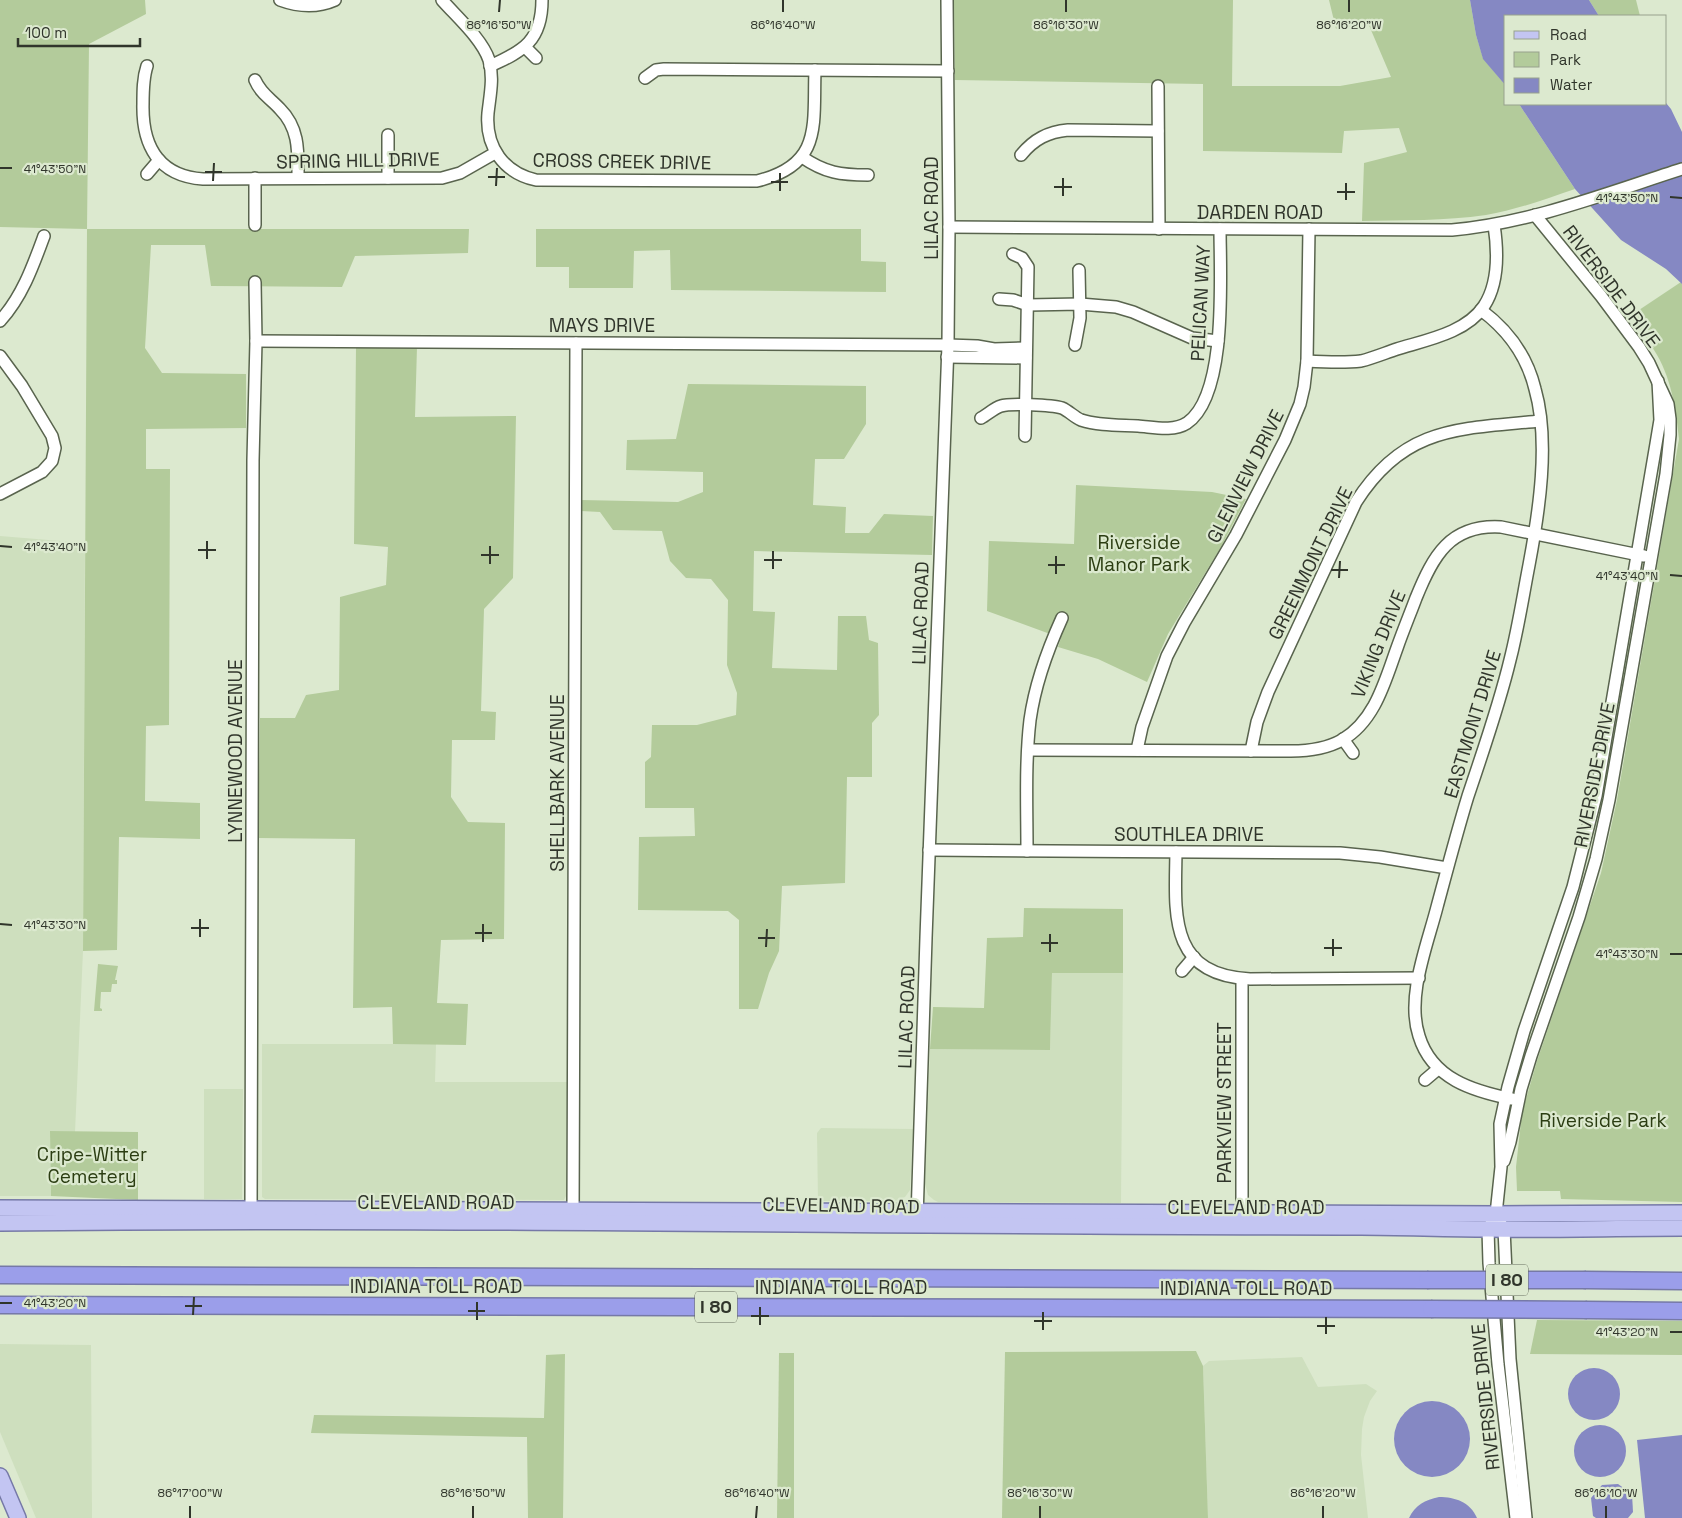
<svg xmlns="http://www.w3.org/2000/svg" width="1682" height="1518" viewBox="0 0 1682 1518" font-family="'Space Grotesk',sans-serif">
	<rect width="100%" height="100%" fill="#dce9cf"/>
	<g fill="#cedfbe">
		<polygon points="0,536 85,543 83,951 75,1132 50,1131 51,1196 0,1196"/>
		<polygon points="1052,973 1123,973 1121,1203 938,1202 934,1200 928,1195 925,1184 930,1049 1050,1050"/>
		<polygon points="262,1044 436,1044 435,1082 567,1082 566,1196 564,1200 265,1199 262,1197"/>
		<polygon points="204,1089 243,1089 242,1199 204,1199"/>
		<polygon points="821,1128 913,1129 910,1190 905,1197 895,1201 818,1201 817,1133"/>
		<polygon points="0,1344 91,1345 92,1518 36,1518 0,1432"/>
		<polygon points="1302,1357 1318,1387 1366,1384 1377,1391 1370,1401 1364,1417 1362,1429 1361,1455 1368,1518 1208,1518 1203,1366 1209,1361"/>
	</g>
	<g fill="#b3cb9b">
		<polygon points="0,0 145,0 146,14 89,44 87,229 469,229 468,253 355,256 342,287 211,286 205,245 151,245 145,348 162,373 246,374 246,428 146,429 146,469 170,469 169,725 146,726 145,801 200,803 200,839 119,837 117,950 83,951 87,229 0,227"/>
		<path d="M954 0H1233L1232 86H1340L1391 77 1368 23 1336 29 1329 0H1470L1476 35 1483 58 1506 86V104H1519L1575 189C1546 199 1516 210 1486 215 1445 221 1403 220 1362 221L1364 163 1407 152 1399 128 1344 131 1342 153 1203 151V84L955 80Z"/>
		<polygon points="1589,0 1636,0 1640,16 1599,16"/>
		<polygon points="536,229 861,229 861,261 886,262 886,292 671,290 670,250 634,251 633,288 569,288 569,267 536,267"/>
		<path d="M1681 282 1682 284V1202L1561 1199 1560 1191H1517L1516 1167 1522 1113 1537 1061 1601 873 1617 800 1679 439C1676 409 1671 376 1654 350 1647 338 1638 327 1630 316Z"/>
		<polygon points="356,347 417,347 415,417 516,416 513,578 484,609 481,711 496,712 495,740 452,740 451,797 468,822 505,823 504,939 441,940 437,1003 468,1004 466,1045 393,1044 392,1007 353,1008 355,839 258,838 260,718 295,718 306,695 339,690 340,597 386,585 388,547 354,544"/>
		<polygon points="688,384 866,386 866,424 844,459 815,459 813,505 846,507 845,533 869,533 884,514 933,516 932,555 754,551 753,611 775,612 772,668 837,670 838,616 866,616 869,640 878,643 879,715 872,723 872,777 847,777 845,883 782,886 779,951 769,973 758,1009 739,1009 739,920 728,911 638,910 639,837 695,836 694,808 645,808 645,762 651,757 652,725 697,725 736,715 737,693 727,665 728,600 711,579 686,578 670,561 662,531 613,530 600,512 581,511 581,500 678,502 703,492 703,472 626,470 627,440 676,439"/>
		<polygon points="1076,485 1212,492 1246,499 1221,547 1168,634 1147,682 1098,659 1058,647 1061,638 987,611 989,541 1074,544"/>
		<polygon points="1024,908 1123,909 1123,973 1052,973 1050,1050 930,1049 933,1007 984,1008 987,938 1023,937"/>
		<polygon points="98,964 118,966 115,980 117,980 117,984 112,984 111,992 101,992 100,1008 102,1009 102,1011 94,1011"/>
		<polygon points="50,1131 138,1132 138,1200 51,1196"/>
		<polygon points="1537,1320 1682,1321 1682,1355 1530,1354"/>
		<polygon points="1196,1351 1203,1366 1208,1518 1002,1518 1005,1352"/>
		<polygon points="779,1353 794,1353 794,1518 777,1518"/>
		<polygon points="565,1354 563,1518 528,1518 527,1437 311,1433 314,1415 544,1418 546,1355"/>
	</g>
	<g fill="#8588c3">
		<polygon points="1470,0 1589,0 1599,16 1506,16 1506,86 1483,59 1476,35"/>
		<polygon points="1666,103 1671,109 1682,132 1682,284 1666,269 1621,240 1575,189 1519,104"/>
		<circle cx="1594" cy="1394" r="26"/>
		<circle cx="1432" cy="1439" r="38"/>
		<circle cx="1600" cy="1451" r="26"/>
		<polygon points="1682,1435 1682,1518 1645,1518 1637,1440"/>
		<polygon points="1618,1484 1632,1494 1633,1512 1628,1518 1596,1518 1593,1516 1591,1498 1602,1485"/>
		<path d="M1439 1497C1455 1497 1470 1502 1477 1518H1409C1415 1505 1425 1500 1439 1497Z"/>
	</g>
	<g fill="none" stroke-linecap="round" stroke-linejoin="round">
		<g stroke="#59644e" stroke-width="14">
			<g id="minor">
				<path d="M280 0C299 7 317 8 335 0"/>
				<path d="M442 0C457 17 482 39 489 60 494 78 490 95 488 113 485 147 504 173 536 180L757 181C823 165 813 125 815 70"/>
				<polyline points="525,47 536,58"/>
				<path d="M147 66C143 78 143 91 143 104 142 145 158 176 203 179L442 178 460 173 495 153"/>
				<path d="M490 66C524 51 542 40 542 0"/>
				<polyline points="645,78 656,70 664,69 948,71"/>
				<path d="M255 80C261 94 271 99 280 109 300 129 298 153 298 178"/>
				<polyline points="1158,86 1159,229"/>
				<polyline points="388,135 388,178"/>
				<path d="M1021 155C1034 139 1048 132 1068 130L1158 131"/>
				<path d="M802 157C825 173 841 175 868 175"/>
				<polyline points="147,174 159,160"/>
				<polyline points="255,225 255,178"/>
				<path d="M949 227 1452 230C1531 223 1607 193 1682 169"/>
				<polyline points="1013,254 1022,258 1028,267 1025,436"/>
				<polyline points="999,299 1013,300 1028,305 1080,304 1116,307 1133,312 1192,338 1218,341"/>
				<path d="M1481 310C1508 330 1527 356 1535 389 1550 441 1539 512 1529 565 1523 596 1518 629 1510 660 1499 706 1483 751 1468 796 1457 832 1447 870 1437 907 1427 946 1406 997 1419 1036 1432 1079 1473 1091 1512 1099"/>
				<path d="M0 321C22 297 33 266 44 236"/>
				<polyline points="256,341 948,345 977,346 994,349 1026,348"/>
				<polyline points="1075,345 1080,318 1079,270"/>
				<polyline points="0,356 22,386 52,436 55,448 52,461 42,472 0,494"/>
				<polyline points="947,357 1026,358"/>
				<path d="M1307 361C1325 362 1343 363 1361 361 1373 358 1385 353 1397 349 1426 340 1466 333 1484 306 1499 283 1498 251 1494 225"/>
				<path d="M981 418C987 415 994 408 1001 406 1010 403 1052 405 1062 408 1069 411 1074 417 1081 420 1099 426 1120 425 1138 426 1153 427 1173 432 1187 423 1228 395 1220 274 1220 229"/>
				<polyline points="1343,739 1353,753"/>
				<path d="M1028 750 1291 751C1309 751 1326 749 1342 740 1375 721 1385 681 1397 648 1403 631 1410 614 1416 598 1433 556 1450 524 1501 527L1644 556"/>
				<polyline points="1137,750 1142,727 1167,656 1184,623 1236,535 1285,440 1300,404 1304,387 1307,361 1309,229"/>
				<path d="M1251 751 1257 722 1268 692 1356 502C1404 426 1459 429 1540 421"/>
				<polyline points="929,850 1340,853 1380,857 1447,868"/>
				<path d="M1027 851C1027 807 1025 763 1030 720 1035 684 1047 651 1062 618"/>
				<path d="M1176 852C1175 914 1168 975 1250 979L1419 978"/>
				<polyline points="1182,971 1194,957"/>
				<polyline points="1425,1080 1438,1069"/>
				<polyline points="1504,1161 1510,1142 1521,1089 1531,1056 1579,917 1596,859 1609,800 1666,474 1670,435 1670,419 1668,404 1649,363 1639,347 1601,296 1535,215"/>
				<polyline points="251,1215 253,460 256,341 255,282"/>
				<polyline points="573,1218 576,343"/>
				<polyline points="917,1218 926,938 948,345 949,227 947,0"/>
				<polyline points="1242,1221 1242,979"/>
				<polyline points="1500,1222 1504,1229 1510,1359 1526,1518"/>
				<polyline points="1516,1518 1498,1364 1489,1263 1488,1229 1496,1214 1501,1167 1500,1124 1508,1087 1524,1031 1573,887 1596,796 1656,444 1660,420 1658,381"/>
			</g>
		</g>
		<g stroke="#7679a7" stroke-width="18">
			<g id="major">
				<polyline points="0,1208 1496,1214 1682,1213"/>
				<path d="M0 1223C454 1218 907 1227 1361 1227 1403 1227 1445 1229 1488 1229 1552 1230 1617 1228 1682 1228"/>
				<polyline points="0,1476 18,1518"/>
			</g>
		</g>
		<g stroke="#7679a7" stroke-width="19">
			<g id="highway">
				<polyline points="0,1275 1427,1280"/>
				<polyline points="1586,1280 1682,1281"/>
				<polyline points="0,1305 1431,1309"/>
				<polyline points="1587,1310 1682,1311"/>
			</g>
		</g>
		<use href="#minor" stroke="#fff" stroke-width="11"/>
		<use href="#major" stroke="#c3c5f2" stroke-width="15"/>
		<use href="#highway" stroke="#9b9eea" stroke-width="16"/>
		<g stroke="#7679a7" stroke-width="19" stroke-linecap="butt">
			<g id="highway-bridge">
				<polyline points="1427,1280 1586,1280"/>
				<polyline points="1431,1309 1587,1310"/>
			</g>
		</g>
		<use href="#highway-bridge" stroke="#9b9eea" stroke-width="16"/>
	</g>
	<path fill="none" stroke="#30352b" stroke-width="2" d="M499 12 500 0M783 12V0M1066 12V0M1349 12V0M0 168H12M205 172H222M488 177H505M213 181 214 163M771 182H788M496 186 497 168M1054 187H1072M780 191V173M1337 192H1355M1063 196V178M1670 197 1682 198M1346 200V183M0 546 12 547M198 550H216M481 555H499M207 559V541M764 560H782M490 564V546M1048 565H1065M773 569V551M1331 570H1348M1056 574V556M1670 575 1682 576M1339 578 1340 561M0 924 12 925M191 928H209M475 933H492M200 937V919M758 938H775M483 942V924M1041 943H1058M766 947 767 929M1324 948H1342M1050 952V934M1670 954H1682M1333 956V939M0 1303H12M185 1306H202M468 1311H485M193 1315 194 1297M751 1316H769M477 1320V1302M1034 1321H1052M760 1325V1307M1317 1326H1335M1043 1330V1312M1670 1332H1682M1326 1334V1317M190 1518V1506M473 1518V1506M756 1518 757 1506M1040 1518V1506M1323 1518V1506M1606 1518V1506"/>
	<g text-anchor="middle" stroke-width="4.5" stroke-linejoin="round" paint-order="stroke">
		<g fill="#dce9cf" stroke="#646b5c" stroke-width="1">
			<rect x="1486" y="1264.5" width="42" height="31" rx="4"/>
			<rect x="695" y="1291.5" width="42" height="31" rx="4"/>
		</g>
		<g font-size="18" font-weight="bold" fill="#30352b">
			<text x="1507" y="1286">I 80</text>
			<text x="716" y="1313">I 80</text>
		</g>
		<g font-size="19" fill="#30352b" stroke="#dce9cf">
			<text transform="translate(358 160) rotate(-1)" y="7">SPRING HILL DRIVE</text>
			<text transform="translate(622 161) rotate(1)" y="7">CROSS CREEK DRIVE</text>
			<text transform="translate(931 208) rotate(-90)" y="7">LILAC ROAD</text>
			<text x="1260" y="219">DARDEN ROAD</text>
			<text transform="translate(1612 286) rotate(53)" y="7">RIVERSIDE DRIVE</text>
			<text transform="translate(1200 303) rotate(-87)" y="7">PELICAN WAY</text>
			<text x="602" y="332">MAYS DRIVE</text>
			<text transform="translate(1245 476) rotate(-63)" y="7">GLENVIEW DRIVE</text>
			<text transform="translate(1310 563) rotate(-64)" y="7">GREENMONT DRIVE</text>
			<text transform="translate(920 613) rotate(-88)" y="7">LILAC ROAD</text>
			<text transform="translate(1378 644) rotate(-68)" y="7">VIKING DRIVE</text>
			<text transform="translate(1472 724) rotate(-73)" y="7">EASTMONT DRIVE</text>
			<text transform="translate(235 751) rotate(-90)" y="7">LYNNEWOOD AVENUE</text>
			<text transform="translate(1594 775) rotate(-79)" y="7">RIVERSIDE DRIVE</text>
			<text transform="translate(557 783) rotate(-90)" y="7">SHELLBARK AVENUE</text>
			<text x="1189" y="841">SOUTHLEA DRIVE</text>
			<text transform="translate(906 1017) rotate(-88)" y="7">LILAC ROAD</text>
			<text transform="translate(1224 1103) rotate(-90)" y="7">PARKVIEW STREET</text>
			<text x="436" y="1209">CLEVELAND ROAD</text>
			<text transform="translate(841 1205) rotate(1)" y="7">CLEVELAND ROAD</text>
			<text x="1246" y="1214">CLEVELAND ROAD</text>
			<text x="436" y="1293">INDIANA TOLL ROAD</text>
			<text x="841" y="1294">INDIANA TOLL ROAD</text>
			<text x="1246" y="1295">INDIANA TOLL ROAD</text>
			<text transform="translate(1485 1397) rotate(-96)" y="7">RIVERSIDE DRIVE</text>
		</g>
		<g font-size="19" fill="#2b3d12" stroke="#dce9cf">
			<text x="1139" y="549">Riverside<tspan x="1139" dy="22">Manor Park</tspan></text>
			<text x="1603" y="1127">Riverside Park</text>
			<text x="92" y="1161">Cripe-Witter<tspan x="92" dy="22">Cemetery</tspan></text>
		</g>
	</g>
	<g font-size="12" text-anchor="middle" fill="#30352b" stroke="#dce9cf" stroke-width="4.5" stroke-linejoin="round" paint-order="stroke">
		<text x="499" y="29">86°16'50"W</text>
		<text x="783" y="29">86°16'40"W</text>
		<text x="1066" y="29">86°16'30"W</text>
		<text x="1349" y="29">86°16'20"W</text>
		<text x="55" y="173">41°43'50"N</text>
		<text x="1627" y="202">41°43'50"N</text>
		<text x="55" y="551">41°43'40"N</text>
		<text x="1627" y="580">41°43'40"N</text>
		<text x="55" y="929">41°43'30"N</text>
		<text x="1627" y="958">41°43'30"N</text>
		<text x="55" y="1307">41°43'20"N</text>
		<text x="1627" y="1336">41°43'20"N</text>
		<text x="190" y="1497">86°17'00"W</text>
		<text x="473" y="1497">86°16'50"W</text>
		<text x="757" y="1497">86°16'40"W</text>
		<text x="1040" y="1497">86°16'30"W</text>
		<text x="1323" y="1497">86°16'20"W</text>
		<text x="1606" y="1497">86°16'10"W</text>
	</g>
	<rect x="1504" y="15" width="162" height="90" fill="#dce9cf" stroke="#97a18d"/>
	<rect x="1514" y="31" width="25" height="8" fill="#c3c5f2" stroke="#97a18d"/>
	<text x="1550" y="40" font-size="15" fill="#30352b">Road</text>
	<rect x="1514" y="52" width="25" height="15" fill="#b3cb9b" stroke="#97a18d"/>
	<text x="1550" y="65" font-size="15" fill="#30352b">Park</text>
	<rect x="1514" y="78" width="25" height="15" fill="#8588c3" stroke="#97a18d"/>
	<text x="1550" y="90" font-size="15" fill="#30352b">Water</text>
	<path d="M18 38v8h122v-8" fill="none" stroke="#30352b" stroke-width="2.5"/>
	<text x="25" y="38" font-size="15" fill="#30352b" stroke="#dce9cf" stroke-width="4" paint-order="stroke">100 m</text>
</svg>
